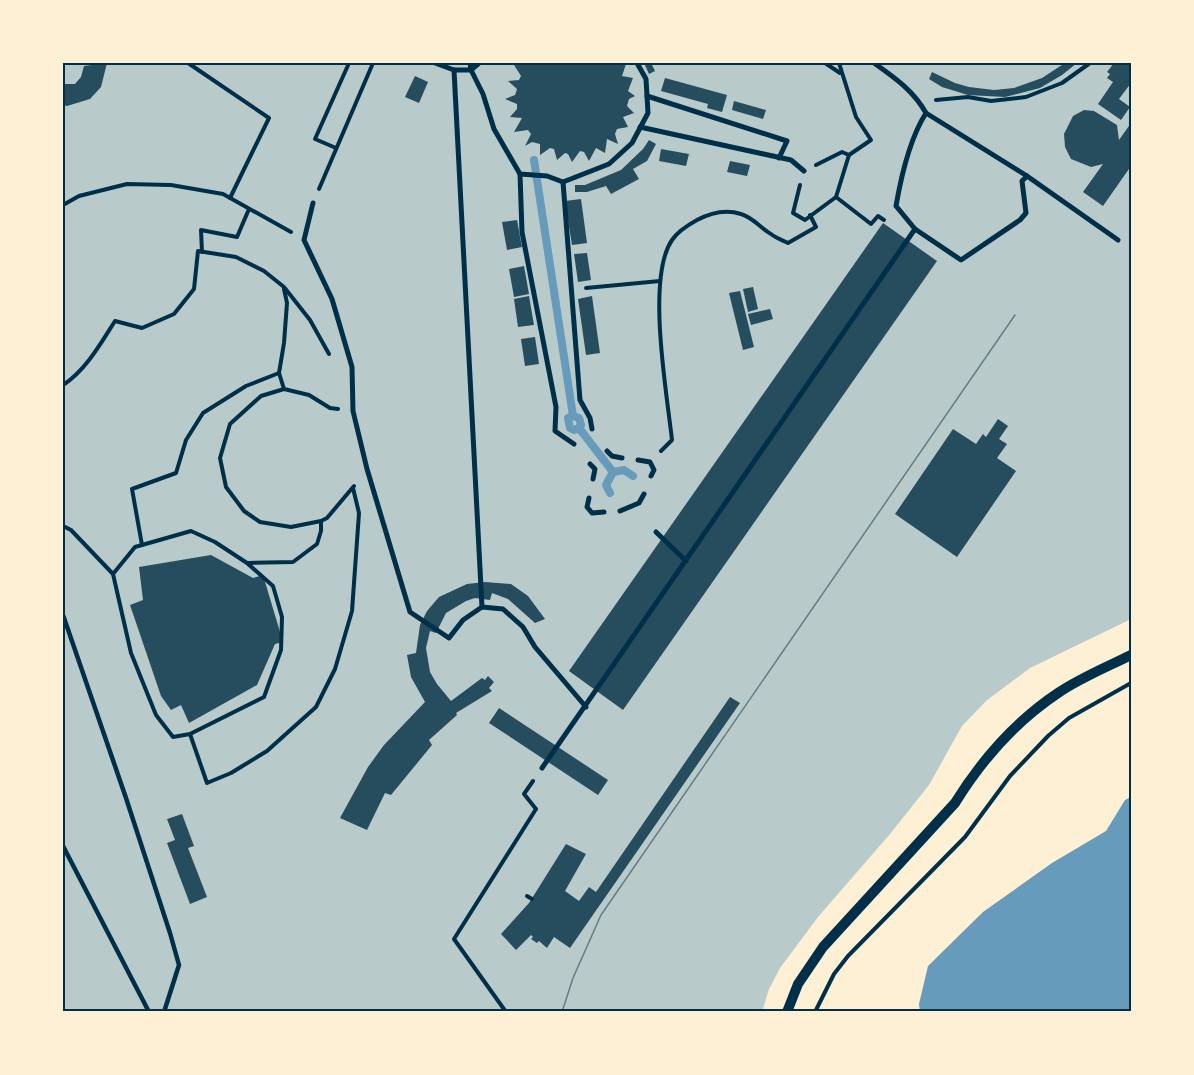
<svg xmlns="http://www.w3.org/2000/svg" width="1194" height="1075" viewBox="0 0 1194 1075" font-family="Spectral,serif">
	<rect width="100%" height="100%" fill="#fdf0d5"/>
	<polygon fill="#b9caca" points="63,63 1131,63 1131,619 1030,668 987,700 962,726 929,785 890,834 818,917 780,968 769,989 762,1012 63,1012"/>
	<polygon fill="#669bbc" points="1131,797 1131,1012 920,1012 919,1004 928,966 983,912 1052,863 1106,831 1125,800"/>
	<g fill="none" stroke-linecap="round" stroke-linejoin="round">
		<g stroke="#669bbc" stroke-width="8">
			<polyline points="534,160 573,416"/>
			<polyline points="573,416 579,418 581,425 579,428 613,472"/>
			<polyline points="573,416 568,418 570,428 574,430 579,428"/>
			<polyline points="610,493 606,485 613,472 624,470 633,476"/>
		</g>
	</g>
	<g fill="#264d5e">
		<polygon points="107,63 101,87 90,99 67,106 63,105 63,84 75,84 81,77 84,66"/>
		<polygon points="527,63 626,64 622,76 633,78 628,91 635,96 629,99 627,106 634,113 623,117 628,127 617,129 615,134 618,144 607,139 605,153 596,148 589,161 584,152 580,151 572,162 568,154 565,153 557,160 554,149 550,148 540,155 540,144 532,142 525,146 531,134 528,130 514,132 522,118 510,117 517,109 517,104 505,99 515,95 517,89 508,81 519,80 521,76 514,65 526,65"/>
		<polygon points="644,63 651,63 655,71 649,74"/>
		<polygon points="1065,63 1077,63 1062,75 1040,88 1005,97 968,95 942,87 929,79 932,72 955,83 969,87 994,90 1014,88 1042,78"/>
		<polygon points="1114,63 1131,63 1131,83 1119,99 1130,107 1121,120 1098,104 1113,82 1107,78 1110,74 1107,72"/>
		<polygon points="415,76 428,82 419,103 405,97"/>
		<polygon points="665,78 727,95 722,112 707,108 708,104 661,91"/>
		<polygon points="734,101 766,110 763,119 732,110"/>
		<polygon points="1084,110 1094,111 1117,125 1119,140 1131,123 1131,166 1103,206 1083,192 1103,164 1091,167 1071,159 1065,147 1064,134 1073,116"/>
		<polygon points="649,140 656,144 647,161 633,169 639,179 611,194 606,186 587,192 575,192 575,185 585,185 621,170 643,149"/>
		<polygon points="661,149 689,154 686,166 659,161"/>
		<polygon points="730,161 750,165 747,176 727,172"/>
		<polygon points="581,199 587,243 572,245 565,201"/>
		<polygon points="517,220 522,247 507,250 502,222"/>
		<polygon points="883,223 937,261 623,710 569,671"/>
		<polygon points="587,253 591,280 578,282 574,254"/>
		<polygon points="524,266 529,294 514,297 509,269"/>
		<polygon points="753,287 758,309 748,312 743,289"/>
		<polygon points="740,291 754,347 743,350 729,293"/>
		<polygon points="529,296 534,325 518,327 514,299"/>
		<polygon points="592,296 600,353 586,355 578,299"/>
		<polygon points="770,309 773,319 751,325 748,314"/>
		<polygon points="535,337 539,364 525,366 521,339"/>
		<polygon points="998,419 1008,426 999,439 1007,444 997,458 1016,471 957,557 895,514 953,429 976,444 983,434 986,437"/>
		<polygon points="211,555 253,578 263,575 283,642 275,644 257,685 189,723 181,705 171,710 161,696 130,605 143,600 139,567"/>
		<polygon points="485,582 511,584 528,596 545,619 535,623 508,599 492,593 490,600 475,598 466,601 446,613 436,633 430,631 426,648 430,672 437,684 451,701 482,678 485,680 488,676 494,682 489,688 492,691 456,713 457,715 429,740 432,745 391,795 385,793 367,830 340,818 368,767 384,745 425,702 411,677 407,655 416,653 420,625 427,611 439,597 467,584"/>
		<polygon points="730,697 740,703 570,948 554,937 547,948 539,941 537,943 531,939 533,937 531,935 516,950 501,934 529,903 566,844 586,854 565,891 579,901 589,887 596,892"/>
		<polygon points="499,708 608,780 598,795 489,723"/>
		<polygon points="182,814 194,846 188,848 207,897 190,904 167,843 175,840 167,819"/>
	</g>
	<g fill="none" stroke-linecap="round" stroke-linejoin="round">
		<g stroke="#003049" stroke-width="4">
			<polyline points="188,63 269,118 230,198"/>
			<polyline points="825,63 840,73"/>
			<polyline points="839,63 856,117 871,140 849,155 836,197 871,224 878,216 884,220"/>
			<polyline points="936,100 968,97 991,101 1026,97 1062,83 1090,63"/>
			<polyline points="336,148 315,139 349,63"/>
			<polyline points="816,165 842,152 849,155"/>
			<polyline points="800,185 793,213 805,220 836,197"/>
			<polyline points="319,189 373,63"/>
			<polyline points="63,205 79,196 127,184 171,185 223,194 291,232"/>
			<polyline points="202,252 201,230 237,237 249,209"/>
			<polyline points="586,288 660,281"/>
			<polyline points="284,289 287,303 284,343 279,373 284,389"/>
			<path d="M63 385C86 370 101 343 115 321L142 328 174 314 194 289 198 251 236 257 264 271 284 287 310 320 329 354"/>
			<polyline points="338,409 330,408 309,395 284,389 261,396 230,424 220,458 226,487 244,511 260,522 291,527 321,521 327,518 354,486"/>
			<path d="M661 451 672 440C667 394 646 278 672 240 678 231 688 225 697 220 710 213 726 209 741 214 754 218 760 228 771 234 776 238 782 240 788 243L816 227 810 215"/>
			<polyline points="63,526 71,530 113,574 131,653 156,715 173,737 190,734 264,697 281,650 282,617 273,586 247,563 215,542 191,531 135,547 113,574"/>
			<polyline points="142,545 132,489 176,473 186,440 203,413 246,386 279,373"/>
			<polyline points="248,563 293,562 317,544 321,531 321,521"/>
			<polyline points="190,734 207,783 231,773 267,751 316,707 335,669 352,611 359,513 353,488"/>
			<polyline points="527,896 532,899"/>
			<polyline points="506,1012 454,939 536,809 524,794 533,781"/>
			<polyline points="815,1012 834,974 848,956 965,837 1010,776 1048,736 1069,718 1131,683"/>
		</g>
		<g stroke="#003049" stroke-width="4.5">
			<polyline points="63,615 126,798 170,933 179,965 164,1012"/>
			<polyline points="63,846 149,1012"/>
		</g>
		<g stroke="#003049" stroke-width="5">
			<polyline points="435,63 454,70 471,70 470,63"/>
			<polyline points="479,63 471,70 483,94 494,129 520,174 547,176 563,182 609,164 632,143 648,113 646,79 637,63"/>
			<path d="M874 63C895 78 913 90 926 113 910 138 901 177 896 206L915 229 961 260 1020 220 1026 213 1022 181 1027 176"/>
			<polyline points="454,70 482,607"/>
			<polyline points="647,96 787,141 779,158"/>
			<polyline points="926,113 1027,176 1118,240"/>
			<polyline points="640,127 791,160 804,171"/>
			<polyline points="520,174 522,232 556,407 555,431 574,444"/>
			<polyline points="563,182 580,400 590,418 592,429"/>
			<polyline points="313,203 304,240 332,299 352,367 353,411 367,469 410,612 449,638 463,620 482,607 503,609 523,627 535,647 586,707"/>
			<polyline points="607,451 612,456 622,458"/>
			<polyline points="638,460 650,462 654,470 651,476"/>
			<polyline points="590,464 595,469 593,479"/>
			<polyline points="589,498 587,507 592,513 604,512"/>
			<polyline points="620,511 639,503 644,494"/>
			<polyline points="656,532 686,561"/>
			<polyline points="542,768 915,229"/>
		</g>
		<path stroke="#003049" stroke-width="10" d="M787 1012 798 984 823 947 955 803C981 761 1016 721 1058 693 1080 678 1107 667 1131 655"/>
		<polyline stroke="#657d81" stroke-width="1.5" points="562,1012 573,978 601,915 1015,315"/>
	</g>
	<rect width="1194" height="1075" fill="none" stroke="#fdf0d5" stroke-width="129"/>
	<rect x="64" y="64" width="1066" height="946" fill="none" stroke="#003049" stroke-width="2"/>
</svg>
